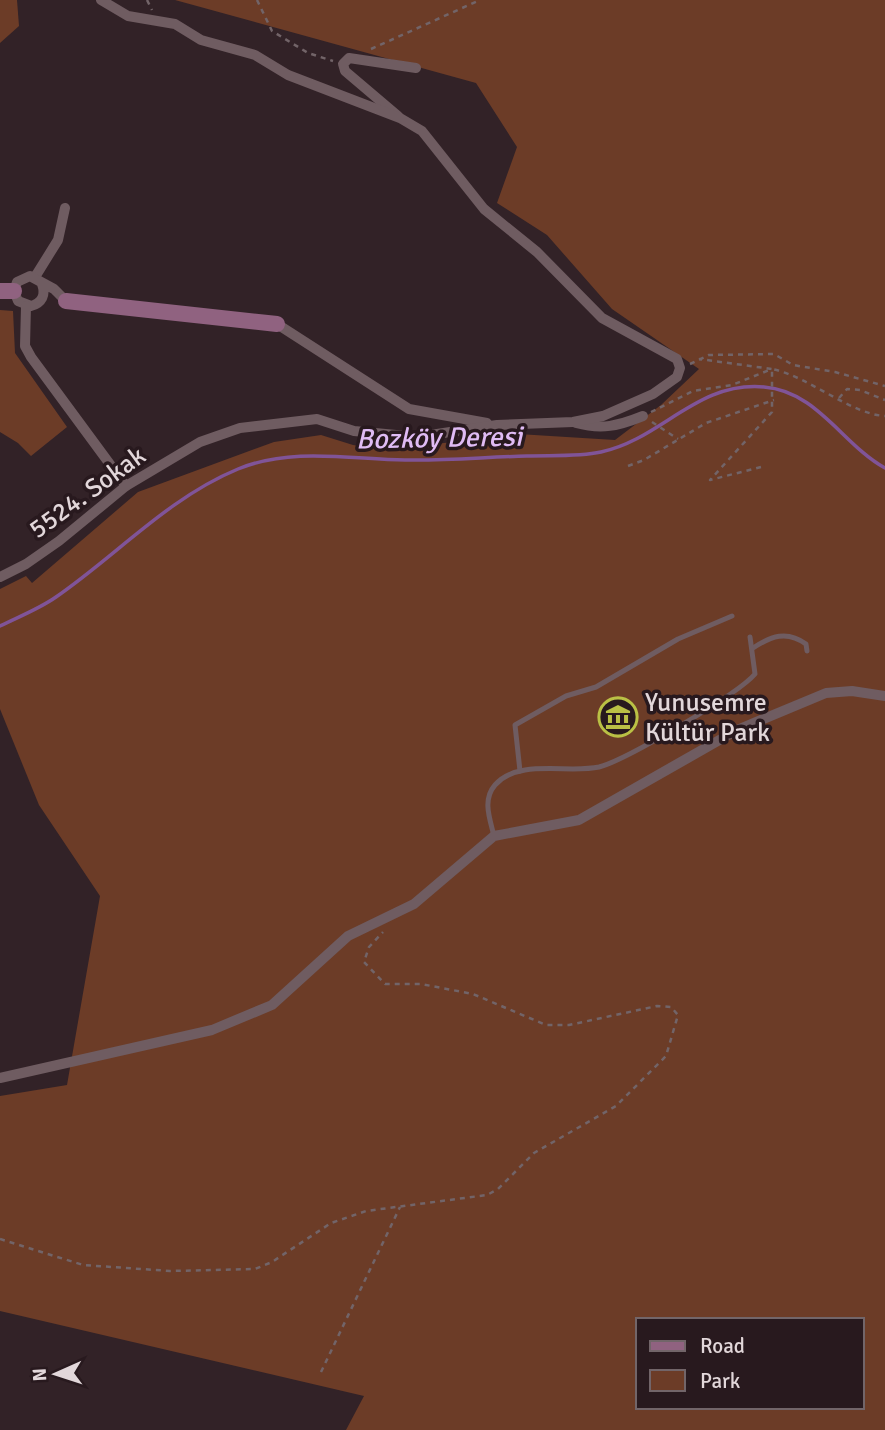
<svg xmlns="http://www.w3.org/2000/svg" width="885" height="1430" viewBox="0 0 885 1430" font-family="Signika,sans-serif">
	<rect width="100%" height="100%" fill="#322227"/>
	<g fill="#6c3c27" fill-rule="evenodd">
		<polygon points="0,0 17,0 19,26 0,43"/>
		<path d="M175 0H885V1430H346L364 1396 0 1311V1096L67 1085 100 896 39 805 0 709V589L26 576 32 583 138 492 274 442 321 435 353 445 386 450 518 434 615 440 661 405 699 369 612 309 547 235 497 203 517 147 476 83ZM638 1320H862V1407H638Z"/>
		<polygon points="0,310 13,311 15,353 67,427 31,456 18,443 0,432"/>
	</g>
	<g fill="none" stroke-linecap="round" stroke-linejoin="round">
		<path stroke="#805498" stroke-width="3.5" d="M0 626C18 617 39 609 56 597 117 555 168 498 238 469 292 447 349 459 405 460 445 461 486 457 527 456 550 455 578 457 601 452 662 439 697 381 764 387 817 391 843 445 885 468"/>
		<g stroke="#726468" stroke-width="2.5" stroke-dasharray="5 5" stroke-linecap="butt">
			<polyline points="147,0 152,10"/>
			<polyline points="257,0 272,31 308,53 333,61"/>
			<polyline points="371,49 480,0"/>
			<polyline points="690,364 709,355 774,354 793,365 835,372 885,386"/>
			<polyline points="839,398 847,389 860,390 885,400"/>
			<polyline points="651,412 693,391 732,385 772,369 699,359"/>
			<polyline points="652,422 678,439"/>
			<polyline points="628,466 644,460 706,423 774,400"/>
			<path d="M761 467 710 480 772 412V369C810 377 850 414 885 416"/>
			<polyline points="0,1239 83,1265 170,1271 255,1269 272,1262 331,1223 366,1211 487,1195 498,1189 534,1153 616,1106 666,1056 678,1015 671,1007 657,1006 569,1025 546,1025 473,994 421,984 385,984 364,962 369,947 383,932"/>
			<polyline points="321,1372 400,1207"/>
		</g>
		<g stroke="#6f5c61" stroke-width="5">
			<path d="M753 648C771 636 787 630 806 644L807 651"/>
			<polyline points="520,771 515,725 566,696 596,687 678,639 732,616"/>
			<path d="M494 836C490 819 482 800 495 785 519 758 568 774 599 767 626 760 738 694 755 674L750 637"/>
		</g>
		<g stroke="#6f5c61" stroke-width="10">
			<polyline points="398,116 345,71 343,64 349,58 416,68"/>
			<polyline points="35,277 58,240 65,208"/>
			<path d="M42 284C46 295 42 303 31 306L18 301 14 291 17 282 30 276 54 289 66 301"/>
			<polyline points="26,306 25,346 31,357 126,486"/>
			<polyline points="277,324 409,409 487,423"/>
			<path d="M576 423C602 430 618 426 643 416"/>
			<polyline points="0,577 26,564 59,541 126,486 200,442 240,428 317,419 354,431 417,437 497,425 573,422 603,416 653,394 677,377 680,368 677,359 602,318 537,252 484,209 422,131 400,118 288,75 255,55 201,40 175,24 128,16 101,0"/>
			<polyline points="0,1078 212,1030 272,1005 348,936 414,904 494,836 579,820 737,730 826,693 852,691 885,696"/>
		</g>
		<g stroke="#906280" stroke-width="16">
			<polyline points="0,291 14,291"/>
			<polyline points="66,301 277,324"/>
		</g>
	</g>
	<defs>
		<g id="museum-ring" transform="scale(2.0125)"><circle r="9.5" fill="#28191e" stroke="#bac045" stroke-width="1.5"/><path d="M0-6L6-3V-2H-6V-3ZM-5-1h2V3h-2ZM-1-1h2V3h-2ZM3-1h2V3H3ZM-6 4H6V6H-6Z" fill="#bac045"/></g>
	</defs>
	<g fill-rule="evenodd">
		<use href="#museum-ring" x="618" y="717"/>
	</g>
	<g text-anchor="middle" stroke-width="7" stroke-linejoin="round" paint-order="stroke">
		<g font-size="26" fill="#e2d7da" stroke="#28191e">
			<text transform="translate(87 492) rotate(-36)" y="9">5524. Sokak</text>
		</g>
		<g font-size="26" fill="#e2d7da" stroke="#28191e" text-anchor="start">
			<text x="645" y="711">Yunusemre<tspan x="645" dy="30">Kültür Park</tspan></text>
		</g>
		<g font-size="28" font-style="italic" fill="#dfbbf4" stroke="#28191e">
			<text transform="translate(439 437) rotate(-1)" y="10">Bozköy Deresi</text>
		</g>
	</g>
	<rect x="636" y="1318" width="228" height="91" fill="#28191e" stroke="#726569" stroke-width="2"/>
	<rect x="650" y="1341" width="35" height="10" fill="#906280" stroke="#726569" stroke-width="2"/>
	<text x="700" y="1353" font-size="21" fill="#e2d7da">Road</text>
	<rect x="650" y="1370" width="35" height="21" fill="#6c3c27" stroke="#726569" stroke-width="2"/>
	<text x="700" y="1388" font-size="21" fill="#e2d7da">Park</text>
	<g transform="translate(56 1374) rotate(267)" stroke="#28191e" stroke-width="5" paint-order="stroke">
	<path d="M0-5L12 26L0 18L-12 26Z" fill="#e2d7da"/>
	<text y="-10" font-size="19" font-weight="bold" text-anchor="middle" fill="#e2d7da">N</text>
	</g>
</svg>
